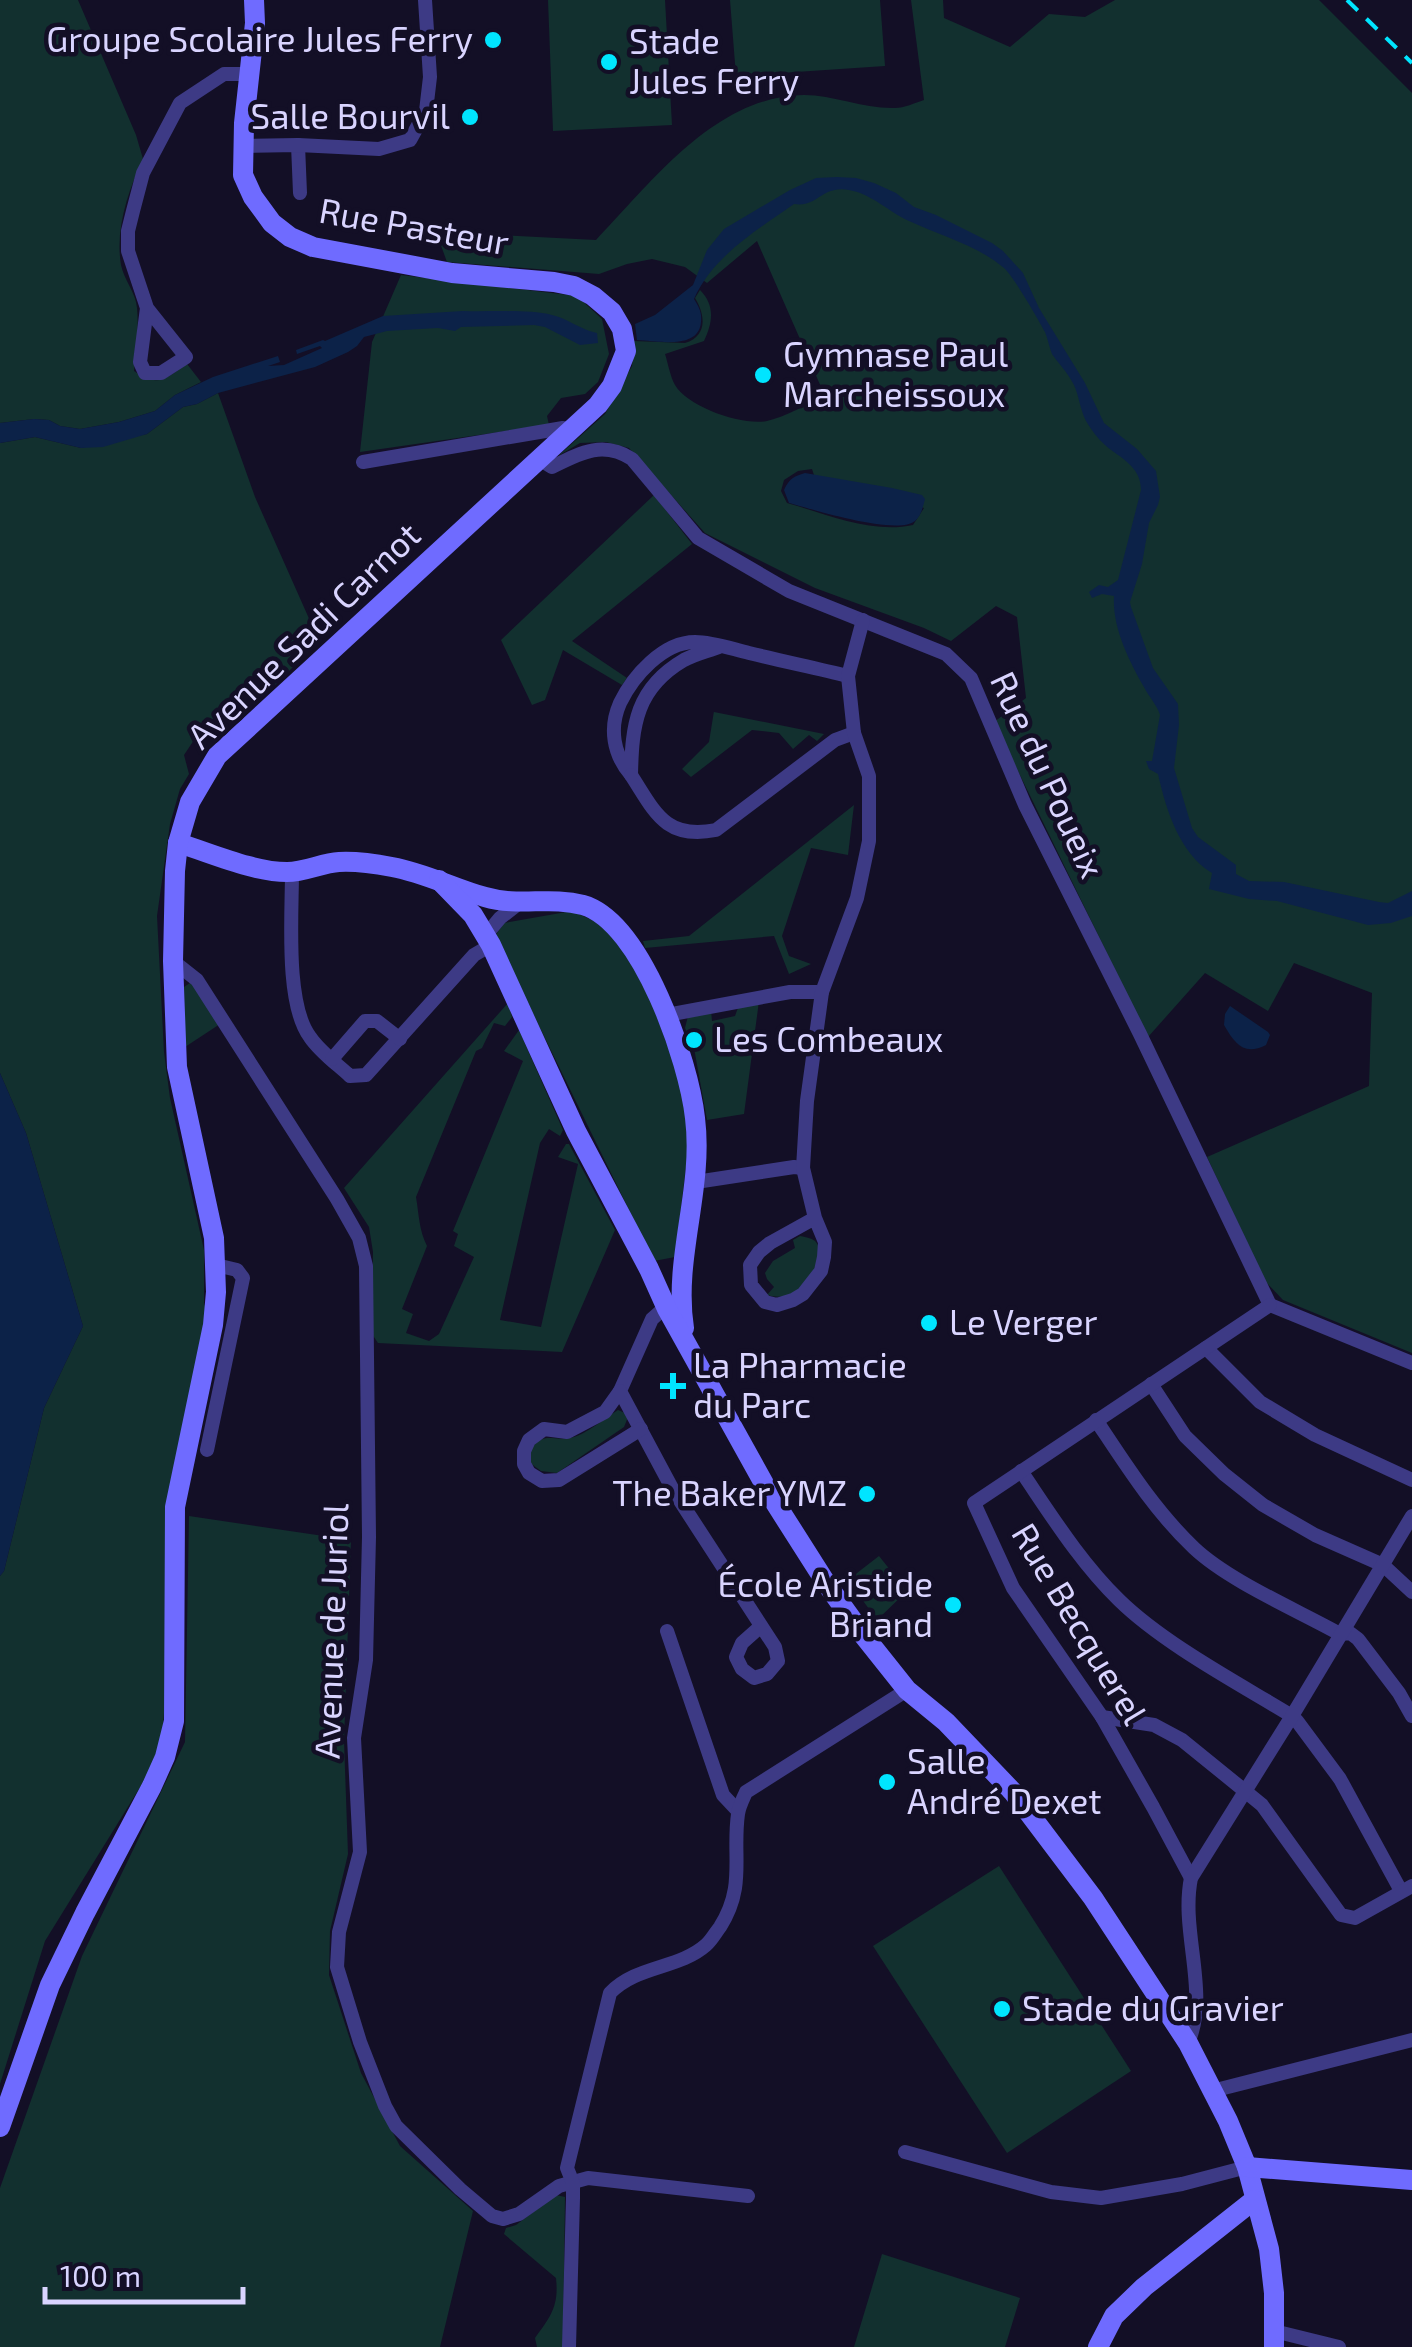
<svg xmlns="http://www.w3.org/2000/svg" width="1412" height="2347" viewBox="0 0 1412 2347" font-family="'Exo 2',sans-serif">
	<rect width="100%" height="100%" fill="#130f26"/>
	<g fill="#12302f" fill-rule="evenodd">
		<path d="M0 0H78L136 135 143 159C128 191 115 229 121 265 124 280 136 293 137 308 139 329 136 350 134 371 158 388 165 379 187 364L201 382 175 395 155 411 119 422 80 429 60 426 49 420 34 419 0 423Z"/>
		<polygon points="548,0 665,0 672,125 553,131"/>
		<polygon points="730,0 880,0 885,66 736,76"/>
		<path d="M911 0H943L944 18 1010 47 1049 14 1085 17 1115 0H1319L1412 93V1353L1283 1300 1265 1281 1207 1157 1369 1086 1372 993 1294 963 1268 1011 1205 973 1148 1037 994 722 1026 698 1017 617 996 606 951 641 924 628 815 588 705 533 629 448 606 442 580 443 558 456 605 414 632 366 634 341 685 343C707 336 706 316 695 298L700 290C715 305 713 322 704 341L665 354C668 363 670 376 675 385 688 407 742 426 767 421 785 417 809 403 825 396L757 241 707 283 685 267 652 259 627 264 599 274 447 262 436 232 596 240C652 182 715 96 804 95 834 95 864 109 895 108 904 108 915 103 924 100ZM812 469 814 475 924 508 913 525C872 534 826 514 787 503L781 491 784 480 798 471Z"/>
		<polygon points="401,275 577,296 602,319 609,354 598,382 585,394 561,398 547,416 549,425 360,452 372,342"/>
		<polygon points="218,393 255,497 319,641 270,690 242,695 200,731 184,755 189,774 180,789 170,824 157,916 164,1052 170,1098 204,1250 204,1304 207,1311 187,1418 162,1739 147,1776 45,1941 0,2084 0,1576 4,1571 44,1408 83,1326 26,1133 0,1073 0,443 35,437 81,448 147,434 183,407 197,404"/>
		<polygon points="654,495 692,544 572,641 627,678 622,685 563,650 545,700 532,705 501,640"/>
		<polygon points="714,711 714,712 824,734 817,741 809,735 793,749 779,733 752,730 691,777 682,769 709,742"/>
		<polygon points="854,805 848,855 811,848 782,936 789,956 811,964 789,974 774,936 645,948 643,941 689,936"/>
		<polygon points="572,911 601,924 623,945 647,990 686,1096 688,1150 675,1257 654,1261 495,936 504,923"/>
		<polygon points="190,983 195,985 220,1024 185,1047 184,987"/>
		<polygon points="759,1001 744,1114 707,1120 694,1048 685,1028 688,1016 711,1010 712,1021 735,1016 739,1005"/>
		<path d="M508 1003 512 1017 505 1026 494 1023 482 1048 476 1051 416 1197C419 1215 419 1230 427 1246L402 1309 413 1314 406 1333 429 1341 439 1334 474 1257 454 1246 458 1234 453 1231 523 1061 504 1051 519 1030 563 1130 560 1136 549 1129 540 1143 500 1320 541 1327 578 1164 558 1157 566 1144H569L615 1230 562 1352 378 1343 372 1334 373 1252 369 1227 344 1188Z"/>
		<path d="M800 1236C805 1237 811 1238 815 1241 828 1254 809 1282 798 1291 789 1297 777 1298 767 1295L774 1287 767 1279 765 1273 773 1261 795 1248 793 1240Z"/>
		<path d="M618 1410 625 1413 628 1417 624 1427 557 1473 541 1471 530 1463 528 1452C545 1429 551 1443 574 1437 586 1434 607 1417 618 1410Z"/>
		<polygon points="189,1516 351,1540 344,1741 348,1854 330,1931 329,1975 361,2073 400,2146 473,2211 440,2347 0,2347 0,2188 82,1956 185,1742"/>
		<polygon points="879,1556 907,1591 877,1620 848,1580"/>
		<polygon points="999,1866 1131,2071 1007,2153 873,1946"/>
		<path d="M556 2195 565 2197 563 2347H537L535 2338C551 2316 559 2306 556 2278L504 2234 506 2228 516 2225Z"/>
		<polygon points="882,2254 1020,2298 1005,2347 854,2347"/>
	</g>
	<g fill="#0c2248">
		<path d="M837 177 856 178 874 183 896 193 914 207 936 215 992 243 1003 251 1023 273 1039 308 1085 383 1104 423 1137 449 1156 471 1160 497 1158 505 1149 523 1142 564 1130 602 1131 607 1153 668 1178 704 1179 725 1174 768 1192 828 1198 837 1236 865V874L1249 881 1284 882 1379 902 1388 903 1412 891V916L1391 923 1368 925 1277 901 1249 899 1209 889 1212 873C1179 853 1166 809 1158 774L1149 769 1146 761H1152L1160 715C1157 705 1149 697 1144 687 1129 661 1112 627 1114 596L1102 594 1092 598 1089 592 1099 585 1108 587 1118 580 1141 490C1141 466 1120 458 1105 445 1097 438 1091 429 1086 421 1080 409 1079 396 1074 385 1068 373 1059 364 1052 354 1049 347 1048 339 1045 332 1038 319 1014 277 1004 268 977 245 941 236 909 221 889 212 872 194 849 190 821 185 818 208 794 204 757 230 713 256 694 299 699 307 702 312 701 322 699 350 657 341 637 340L635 324 655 315 693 285 707 250 724 229 790 190 816 178Z"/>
		<path d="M463 311C490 312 527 309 552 315 569 319 581 330 597 333L598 343 580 345 545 327 534 325 461 327 455 331 438 328 387 331 364 337 357 346 348 352 315 367 218 393 197 404 183 407 147 434 103 447 81 448 35 437 0 443V423L34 419 49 420 60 426 80 429 119 422 155 411 175 395 213 377 278 356 280 362 268 366 284 365 322 348 320 346 297 354 296 350 323 340 325 341 383 316Z"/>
		<path d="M805 473 892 488 922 495 925 499C923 507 921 516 915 521 897 536 811 509 789 503L784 490C789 479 794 476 805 473Z"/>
		<path d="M1230 1006 1268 1032 1270 1035 1266 1045C1244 1056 1235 1044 1224 1025L1225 1014Z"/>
		<polygon points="0,1073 26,1133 83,1326 44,1408 4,1571 0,1576"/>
	</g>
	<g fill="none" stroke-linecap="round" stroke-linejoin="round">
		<g stroke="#3d3a85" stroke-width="14">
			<polyline points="298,145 300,193"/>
			<polyline points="242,146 298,145 379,149 410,140 426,111 430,77 425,0"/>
			<polyline points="147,308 140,362 145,373 161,373 186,357 147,308 128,251 128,231 133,211 143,173 180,103 224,74 249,74"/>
			<path d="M539 459 552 467C580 453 603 440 632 459L698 538 789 591 946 654 971 678 1025 805 1140 1034 1270 1305"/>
			<polyline points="363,462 563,428 570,430"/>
			<path d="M721 646C709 651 695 654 684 660 636 688 632 725 631 775 613 754 609 728 620 703 633 676 663 642 695 642 713 642 732 649 749 653 782 661 815 668 848 676"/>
			<path d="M631 775C655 812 665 840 716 830L835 740 854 733"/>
			<path d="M292 872C292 915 285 1004 310 1037 320 1052 337 1064 350 1076L366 1075 474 955 491 945"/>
			<polyline points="485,936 500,918 518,904"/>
			<polyline points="173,961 197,980 337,1199 359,1238 366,1266 369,1537 366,1660 354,1738 360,1852 339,1932 337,1967 360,2042 385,2106 396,2126 460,2189 492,2216 503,2219 519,2214 559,2186 588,2178 748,2196"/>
			<polyline points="667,1015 790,992 822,992"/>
			<polyline points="332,1059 365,1021 377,1021 400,1039"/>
			<polyline points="696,1182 794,1167 803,1168"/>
			<polyline points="815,1218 770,1243 759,1252 750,1265 751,1285 765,1302 777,1305 793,1300 803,1294 821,1271 824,1257 825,1242 815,1218 803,1168 807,1101 822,992 857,898 869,841 869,776 854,733 848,676 863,620"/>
			<polyline points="1270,1305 1412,1363"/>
			<polyline points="675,1307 661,1311 652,1319 620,1391 673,1490 775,1647 778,1661 767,1674 754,1678 742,1669 736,1657 742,1643 760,1627"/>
			<polyline points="1206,1348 1260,1402 1315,1435 1412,1480"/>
			<polyline points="1151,1384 1185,1436 1224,1474 1263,1505 1315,1535 1383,1565 1412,1592"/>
			<polyline points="620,1391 605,1412 567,1432 544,1429 529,1440 524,1451 524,1464 529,1473 542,1481 559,1480 641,1429"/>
			<path d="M1096 1420C1126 1465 1154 1510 1194 1548 1229 1581 1297 1610 1340 1634L1350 1633 1358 1639 1399 1693 1412 1716"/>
			<polyline points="207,1450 243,1278 237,1270 216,1265"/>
			<path d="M1021 1471C1051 1515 1080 1562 1119 1600 1164 1644 1238 1683 1292 1716L1297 1721 1340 1779 1401 1891"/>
			<polyline points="667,1631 723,1795 738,1811"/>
			<polyline points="1102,1717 1154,1725 1182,1740 1240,1787 1262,1805 1341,1915 1355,1918 1412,1886"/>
			<polyline points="1191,1878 1153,1807 1102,1717 1013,1588 974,1503 1270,1305"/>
			<path d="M1188 2043C1210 1992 1180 1932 1191 1878L1292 1716 1412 1516"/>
			<polyline points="1212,2091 1412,2040"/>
			<polyline points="905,2152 1051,2192 1101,2198 1182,2184 1247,2167"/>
			<polyline points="1274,2331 1339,2347"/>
			<path d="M569 2347 573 2198V2183L567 2168 610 1993C637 1965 679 1969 706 1945 711 1941 716 1932 720 1927 746 1886 732 1856 738 1814 739 1806 743 1799 746 1792L907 1690"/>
		</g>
		<g stroke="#6f6bff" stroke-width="20">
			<path d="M178 843C211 853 253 872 287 872 305 872 322 863 339 862 355 861 376 864 392 867 425 873 453 888 485 897 519 907 550 896 583 905 642 922 689 1062 695 1118 704 1189 673 1258 684 1328"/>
			<polyline points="439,880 473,915 491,945 576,1131 649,1269 667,1309 772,1498 828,1586 864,1636 907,1690 946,1722 1013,1792 1093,1898 1188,2043 1228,2121 1247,2167 1269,2249 1274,2293 1274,2347"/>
			<polyline points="0,2127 50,1985 85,1913 152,1786 165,1757 174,1721 175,1507 213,1325 216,1292 214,1238 177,1067 173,961 175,871 178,843 190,802 217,756 598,405 612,386 626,351 622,329 612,312 593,296 574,286 554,282 452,273 313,247 290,237 272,223 253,197 243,175 244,123 255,23 254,0"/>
			<polyline points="1247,2167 1412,2180"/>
			<polyline points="1098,2347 1114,2316 1144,2287 1254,2200"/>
		</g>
		<polyline stroke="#00e5ff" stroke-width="4" stroke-dasharray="15 12" stroke-linecap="butt" points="1347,0 1412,63"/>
	</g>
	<g fill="#00e5ff" stroke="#130f26" stroke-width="4">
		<circle cx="493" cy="40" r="10"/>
		<circle cx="609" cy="62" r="10"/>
		<circle cx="470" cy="117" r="10"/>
		<circle cx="763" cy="375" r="10"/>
		<circle cx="694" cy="1040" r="10"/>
		<circle cx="929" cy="1323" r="10"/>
		<path d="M668 1371h10v10h10v10h-10v10h-10v-10h-10v-10h10z"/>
		<circle cx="867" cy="1494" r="10"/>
		<circle cx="953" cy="1605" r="10"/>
		<circle cx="887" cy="1782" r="10"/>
		<circle cx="1002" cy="2009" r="10"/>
	</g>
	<g text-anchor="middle" stroke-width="9" stroke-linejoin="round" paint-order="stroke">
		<g font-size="35" fill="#d9d4ff" stroke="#130f26" text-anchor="start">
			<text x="473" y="52" text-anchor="end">Groupe Scolaire Jules Ferry</text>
			<text x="629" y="54">Stade<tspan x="629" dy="40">Jules Ferry</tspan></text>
			<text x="450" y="129" text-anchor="end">Salle Bourvil</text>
			<text x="783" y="367">Gymnase Paul<tspan x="783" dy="40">Marcheissoux</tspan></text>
			<text x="714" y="1052">Les Combeaux</text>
			<text x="949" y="1335">Le Verger</text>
			<text x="693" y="1378">La Pharmacie<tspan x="693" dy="40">du Parc</tspan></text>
			<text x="847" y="1506" text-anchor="end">The Baker YMZ</text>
			<text x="933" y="1597" text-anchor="end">École Aristide<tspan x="933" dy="40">Briand</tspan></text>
			<text x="907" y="1774">Salle<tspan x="907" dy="40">André Dexet</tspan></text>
			<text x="1022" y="2021">Stade du Gravier</text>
		</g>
		<g font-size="35" fill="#d9d4ff" stroke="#130f26">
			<text transform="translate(414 227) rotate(10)" y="12">Rue Pasteur</text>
			<text transform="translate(304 636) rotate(-44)" y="12">Avenue Sadi Carnot</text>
			<text transform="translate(1047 775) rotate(65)" y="12">Rue du Poueix</text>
			<text transform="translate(1079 1624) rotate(59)" y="12">Rue Becquerel</text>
			<text transform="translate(332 1631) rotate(-88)" y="12">Avenue de Juriol</text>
		</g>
	</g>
	<path d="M45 2287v15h198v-15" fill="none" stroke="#d9d4ff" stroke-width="5"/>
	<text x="60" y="2287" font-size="30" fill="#d9d4ff" stroke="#130f26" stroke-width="8" paint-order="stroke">100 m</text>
</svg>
